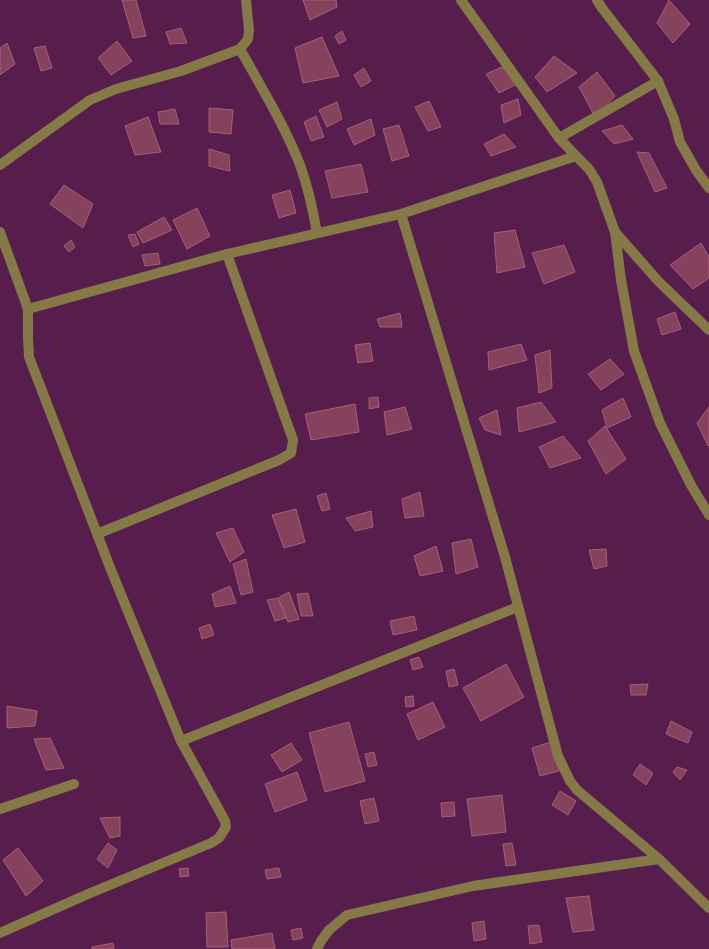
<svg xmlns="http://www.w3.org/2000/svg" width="709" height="949" viewBox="0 0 709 949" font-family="'Space Grotesk',sans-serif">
	<rect width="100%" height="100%" fill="#571d4c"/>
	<g fill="#85425d" stroke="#a95d7b">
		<polygon points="122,0 136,0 146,36 133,38"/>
		<polygon points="303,0 336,0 337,7 310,20"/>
		<polygon points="669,0 690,24 673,43 657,23"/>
		<polygon points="181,28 187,43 170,44 166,32"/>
		<polygon points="342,31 346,40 339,44 335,36"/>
		<polygon points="322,37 339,76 303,83 295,48"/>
		<polygon points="117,41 132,61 111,75 98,58"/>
		<polygon points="7,43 15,64 0,75 0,48"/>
		<polygon points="45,46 52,68 41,71 34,48"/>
		<polygon points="554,56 577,73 547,92 535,77"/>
		<polygon points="502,67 519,83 499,93 486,74"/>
		<polygon points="364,68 371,81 361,87 354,75"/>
		<polygon points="597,72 615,96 595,117 579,87"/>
		<polygon points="518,99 521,115 504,123 501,105"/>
		<polygon points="429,101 441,127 428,131 415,107"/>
		<polygon points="337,102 342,119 327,127 319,110"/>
		<polygon points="209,108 233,110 231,134 209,132"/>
		<polygon points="175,109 179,124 160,124 158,112"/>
		<polygon points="316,116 324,137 311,141 304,122"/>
		<polygon points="148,117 161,152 135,155 125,126"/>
		<polygon points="371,119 375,135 354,145 347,129"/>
		<polygon points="399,125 409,156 392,161 383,129"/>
		<polygon points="622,125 633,139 614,144 602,131"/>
		<polygon points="504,134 516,147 491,156 484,144"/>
		<polygon points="209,149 229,155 230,171 209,166"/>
		<polygon points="637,152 649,153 667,188 655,192"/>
		<polygon points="361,164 368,192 332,198 325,171"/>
		<polygon points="64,185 93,204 83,228 50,204"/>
		<polygon points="290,190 296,213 279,218 272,195"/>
		<polygon points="197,208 210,236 187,249 173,220"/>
		<polygon points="164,217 172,230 143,243 137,232"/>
		<polygon points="515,230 525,267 497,273 494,233"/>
		<polygon points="135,234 139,244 133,247 128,235"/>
		<polygon points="71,240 75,247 69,252 64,246"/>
		<polygon points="701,243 709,257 709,278 693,289 670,265"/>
		<polygon points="564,245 575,272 544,284 532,253"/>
		<polygon points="158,253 160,264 145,266 142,255"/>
		<polygon points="675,312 681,329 662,335 657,319"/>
		<polygon points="400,313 402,327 380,327 377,319"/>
		<polygon points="370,343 373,361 358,363 355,345"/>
		<polygon points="521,344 527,360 489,370 488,352"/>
		<polygon points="550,350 552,388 539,393 535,355"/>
		<polygon points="610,359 624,374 601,390 588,374"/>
		<polygon points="378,397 379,407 369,409 369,398"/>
		<polygon points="623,398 631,417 607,428 602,410"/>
		<polygon points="541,402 556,422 519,432 517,408"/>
		<polygon points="355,404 359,432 311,440 305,414"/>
		<polygon points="405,407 412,429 387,435 384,412"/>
		<polygon points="709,407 709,445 708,446 697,423"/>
		<polygon points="497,410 501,435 485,430 479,418"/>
		<polygon points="605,426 626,459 606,474 588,441"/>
		<polygon points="563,436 581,458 550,468 539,447"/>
		<polygon points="420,492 424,516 405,518 402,499"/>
		<polygon points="326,493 330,509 322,511 317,496"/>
		<polygon points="296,509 305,542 284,548 272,515"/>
		<polygon points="371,511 373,527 355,531 346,518"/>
		<polygon points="233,528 244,552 230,562 216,533"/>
		<polygon points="471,539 478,567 456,574 452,543"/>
		<polygon points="436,546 443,571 420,576 414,556"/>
		<polygon points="606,549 607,566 594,569 589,550"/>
		<polygon points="246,559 253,592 241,595 233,564"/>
		<polygon points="230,586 236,603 215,607 212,594"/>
		<polygon points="289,592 299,619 288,622 278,598"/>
		<polygon points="308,593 313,616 301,616 297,594"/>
		<polygon points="278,598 286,618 275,621 267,600"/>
		<polygon points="414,616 417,630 393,635 390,621"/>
		<polygon points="210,624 214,635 202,639 199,628"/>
		<polygon points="419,657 423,667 413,670 410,660"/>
		<polygon points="506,664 524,697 481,721 463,688"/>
		<polygon points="454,669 458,685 449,687 446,671"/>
		<polygon points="648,684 646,695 631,695 630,685"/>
		<polygon points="413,696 414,706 406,707 405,697"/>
		<polygon points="433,702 445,727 418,740 407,714"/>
		<polygon points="7,706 37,711 35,726 7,728"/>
		<polygon points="671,721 692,732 688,743 666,734"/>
		<polygon points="349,722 365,781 325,792 309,733"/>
		<polygon points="50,738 64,768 46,770 34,739"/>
		<polygon points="554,741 562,770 540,776 532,748"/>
		<polygon points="291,743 302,760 282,772 271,755"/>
		<polygon points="374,752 377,765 368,767 365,754"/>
		<polygon points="640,764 653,773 646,785 633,775"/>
		<polygon points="677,767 687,770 680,780 673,772"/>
		<polygon points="297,772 307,800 275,812 265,784"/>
		<polygon points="560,791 576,801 568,815 552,805"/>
		<polygon points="502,795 506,832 472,836 467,799"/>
		<polygon points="374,798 379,821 365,824 360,801"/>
		<polygon points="454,802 455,816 442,817 441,803"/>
		<polygon points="120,817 120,836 110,838 100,818"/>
		<polygon points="108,843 117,850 108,868 97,859"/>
		<polygon points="512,843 516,865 506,866 503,844"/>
		<polygon points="18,848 43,881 26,896 3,860"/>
		<polygon points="188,868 189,876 180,877 179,869"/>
		<polygon points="279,868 281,877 267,879 265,870"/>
		<polygon points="589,896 594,930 573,932 566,898"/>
		<polygon points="226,912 228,947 207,947 206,913"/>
		<polygon points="484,921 486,939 474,941 472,923"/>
		<polygon points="539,925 542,942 530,944 528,926"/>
		<polygon points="301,928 303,938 293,940 291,930"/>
		<polygon points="272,933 275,949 232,949 231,940"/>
		<polygon points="113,943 114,949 92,949 92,947"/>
	</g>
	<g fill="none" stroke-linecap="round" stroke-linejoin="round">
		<g stroke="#857947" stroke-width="10">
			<polyline points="461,0 559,138 576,156"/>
			<polyline points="597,0 602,8 658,81 674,119 680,142 696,170 709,188"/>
			<path d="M240 49C261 87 284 124 300 165 308 187 313 210 317 233"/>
			<polyline points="559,138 658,81"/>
			<polyline points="0,165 90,100 116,89 181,71 240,49 248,39 249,30 246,0"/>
			<polyline points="401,214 505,557 558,756 570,781 577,790 659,859 709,908"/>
			<polyline points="0,232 28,309 28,338 29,357 111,570 181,741 225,821 226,827 219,838 211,843 88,894 0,933"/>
			<polyline points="615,232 621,280 634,351 660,423 691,485 709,515"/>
			<polyline points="28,309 227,254 401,214 576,156 589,169 597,182 615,232 659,282 709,330"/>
			<polyline points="97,534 279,460 291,453 293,440 227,254"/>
			<polyline points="181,741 518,607"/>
			<polyline points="0,809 74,784"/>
			<polyline points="317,949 321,941 329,930 347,915 473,886 659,859"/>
		</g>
	</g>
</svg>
